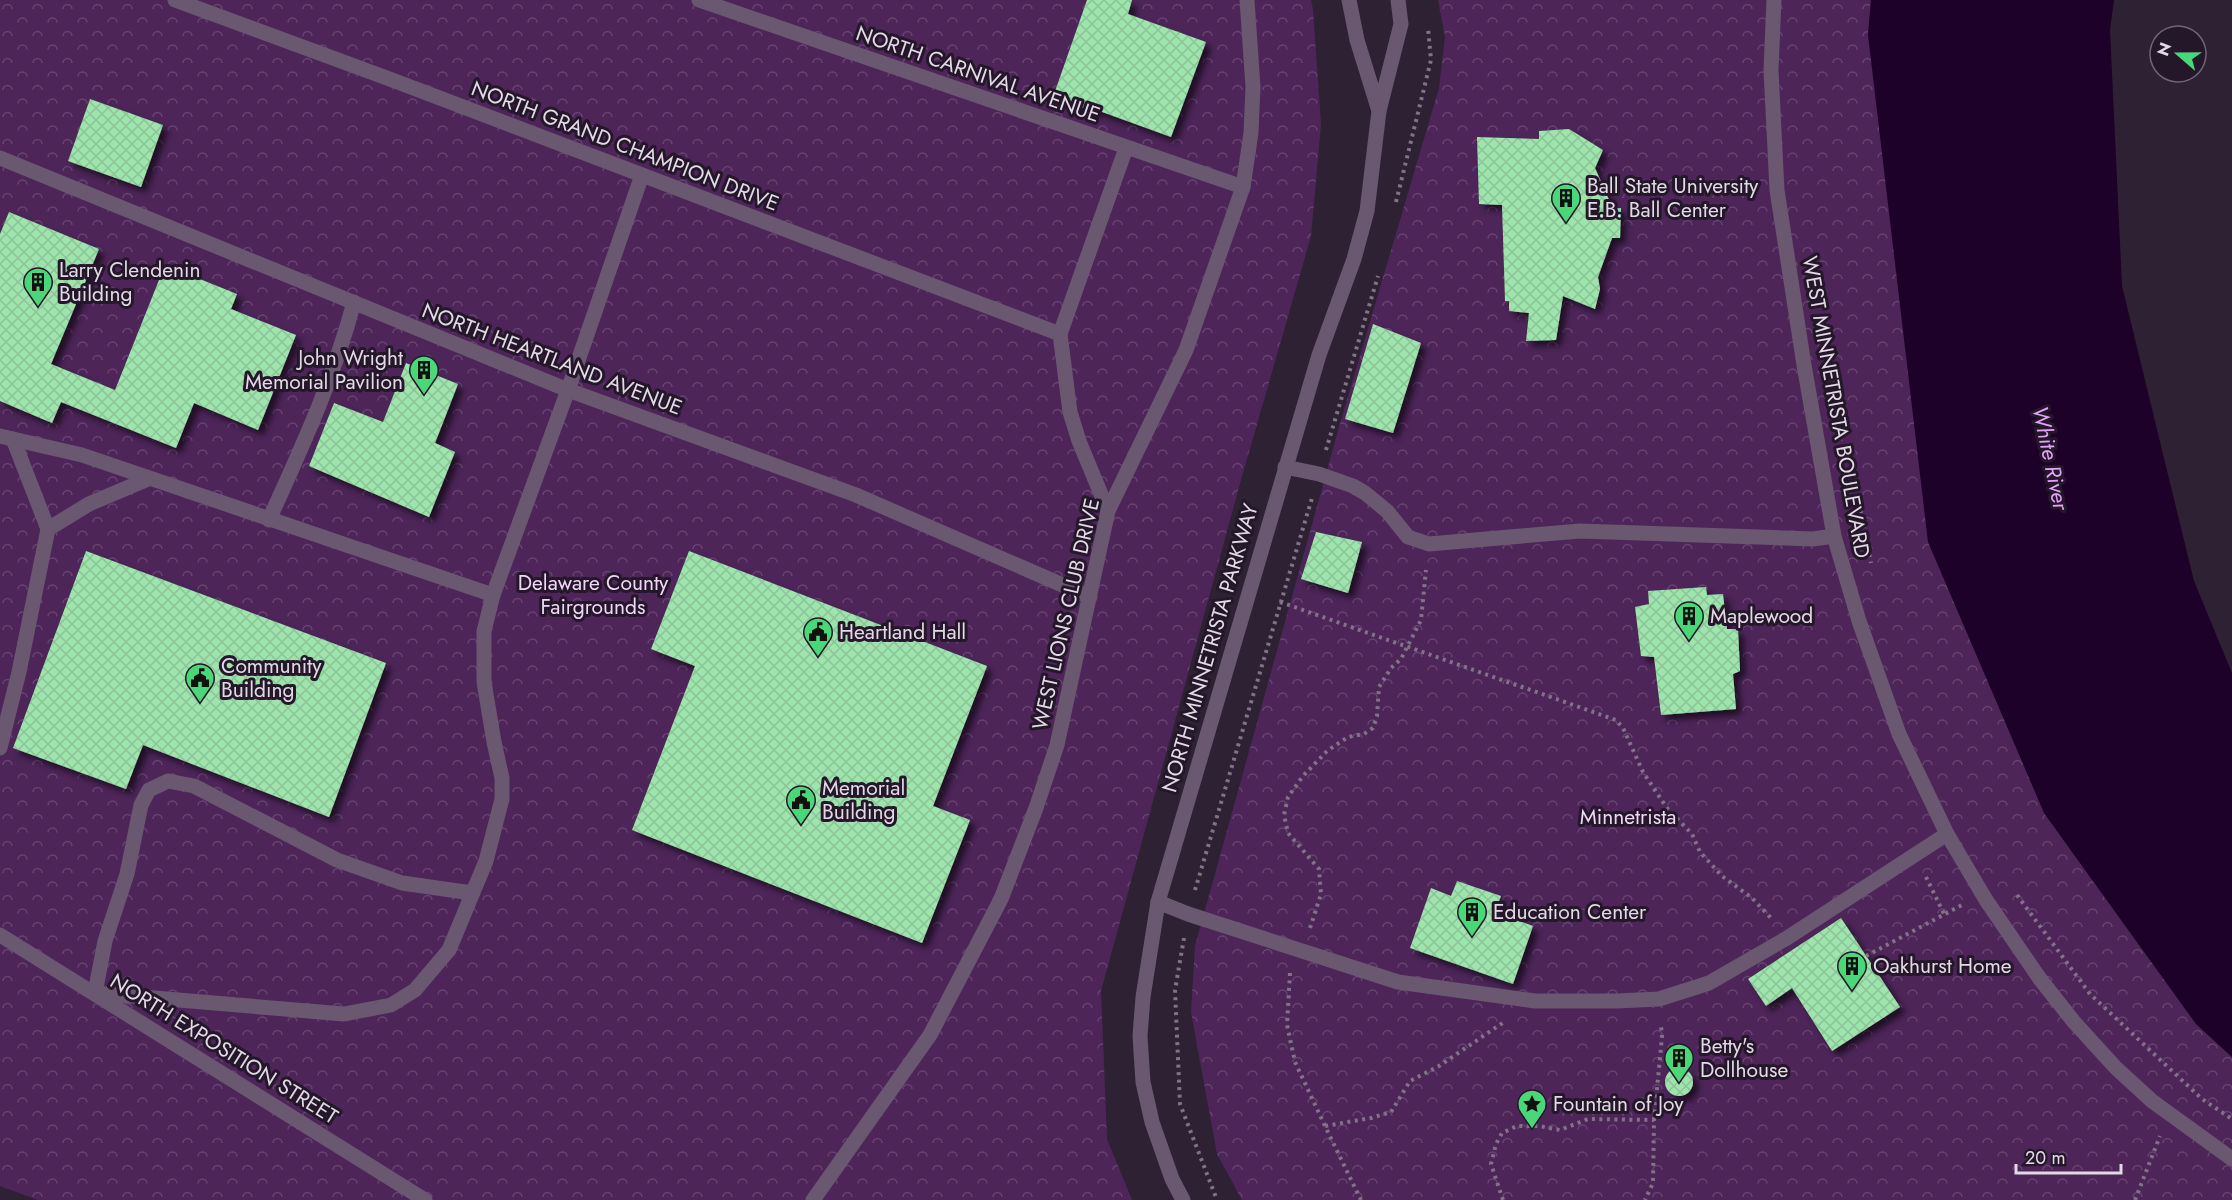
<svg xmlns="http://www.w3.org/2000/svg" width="2232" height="1200" viewBox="0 0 2232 1200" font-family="Jost,sans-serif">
	<defs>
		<pattern id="park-crowns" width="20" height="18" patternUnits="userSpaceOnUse" patternTransform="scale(1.5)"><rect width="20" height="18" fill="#4d2559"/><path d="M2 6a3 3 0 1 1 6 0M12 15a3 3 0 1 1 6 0" fill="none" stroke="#664471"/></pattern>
		<pattern id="building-cross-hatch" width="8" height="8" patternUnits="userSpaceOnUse" patternTransform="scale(1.5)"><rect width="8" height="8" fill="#9ee4ad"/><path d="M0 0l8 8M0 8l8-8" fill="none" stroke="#8cc398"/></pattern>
		<filter id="shadow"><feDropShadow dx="5.5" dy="5.5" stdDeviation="3" flood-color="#0009"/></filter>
	</defs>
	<rect width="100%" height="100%" fill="#2f2134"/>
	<g fill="url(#park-crowns)">
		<polygon points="0,0 1311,0 1313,10 1321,124 1311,236 1241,480 1101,991 1107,1139 1132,1200 38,1200 0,1186"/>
		<polygon points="1438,0 1871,0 1868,35 2044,813 2196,1024 2232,1057 2232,1200 1242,1200 1217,1154 1191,1012 1195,946 1341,420 1439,88 1445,37"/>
	</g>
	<polygon fill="#1e0128" points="1871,0 2114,0 2110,30 2122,286 2194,581 2232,673 2232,1057 2196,1024 2044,813 1928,542 1868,35"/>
	<g fill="url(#building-cross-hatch)" filter="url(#shadow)">
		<polygon points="1087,0 1132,0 1128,14 1206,42 1171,137 1094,109 1094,112 1053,97"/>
		<polygon points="90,99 163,125 141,187 68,161"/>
		<polygon points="1569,129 1603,150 1595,168 1613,209 1621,208 1620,238 1612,238 1598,277 1600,289 1595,309 1563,296 1556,340 1526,341 1529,313 1509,311 1509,301 1505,301 1502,205 1479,204 1477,137 1539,139 1539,131"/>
		<polygon points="9,212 99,249 51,364 115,390 165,265 237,294 231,309 296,335 258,430 194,403 176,448 61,402 52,423 0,401 0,234"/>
		<polygon points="1373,324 1421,343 1393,433 1345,419"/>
		<polygon points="406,363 458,384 435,443 455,452 429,517 309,466 334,403 383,422"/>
		<polygon points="1316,532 1362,542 1348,593 1301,579"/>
		<polygon points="86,551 386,663 329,817 143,745 126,789 13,748"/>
		<polygon points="689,551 987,666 933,806 970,820 922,943 632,830 695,666 651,649"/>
		<polygon points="1706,587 1707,595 1723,594 1727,629 1738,629 1740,671 1733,674 1736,709 1661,715 1654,657 1641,656 1635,607 1649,604 1648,591"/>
		<polygon points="1457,881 1501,896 1495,912 1533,926 1513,984 1410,948 1431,888 1451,896"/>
		<polygon points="1841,918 1900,1007 1832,1051 1792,988 1766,1006 1748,979"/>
		<circle cx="1679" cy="1082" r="14"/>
	</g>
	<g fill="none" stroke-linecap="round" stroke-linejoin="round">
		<g stroke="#807484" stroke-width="4" stroke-dasharray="3 4.5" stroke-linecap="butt">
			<polyline points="1396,202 1431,60 1428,28"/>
			<polyline points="1847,444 1871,563"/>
			<polyline points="1326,450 1378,276"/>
			<polyline points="1280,602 1616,720 1623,728 1643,772 1667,808 1692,834 1700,852 1722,876 1752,898 1771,918"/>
			<polyline points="1926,877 1944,914"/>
			<polyline points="1195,890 1312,498"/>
			<polyline points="2017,895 2090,994 2202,1099 2232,1119"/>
			<polyline points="1310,928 1321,894 1319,869 1288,833 1284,815 1288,797 1303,776 1327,751 1348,737 1364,734 1373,728 1377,716 1379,687 1391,668 1401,659 1421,620 1426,570"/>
			<polyline points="1184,938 1175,990 1180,1104 1217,1200"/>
			<polyline points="1866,956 1962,905"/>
			<polyline points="1290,973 1287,1025 1295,1062 1325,1126"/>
			<polyline points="1654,1120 1662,1037 1661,1025"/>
			<polyline points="1361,1200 1325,1126 1371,1118 1391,1112 1410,1081 1439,1066 1504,1022"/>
			<polyline points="1503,1200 1491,1164 1496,1144 1502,1133 1517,1126 1539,1126 1560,1130 1588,1119 1654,1120 1653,1183 1645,1200"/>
			<polyline points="2135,1200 2160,1136"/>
		</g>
		<g stroke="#6a5770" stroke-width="15">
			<polyline points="175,0 395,81 1060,334"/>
			<polyline points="699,0 1243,187"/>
			<polyline points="0,158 568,390 856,495 1090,597"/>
			<polyline points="0,436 82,455 493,595"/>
			<polyline points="1285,467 1319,474 1353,486 1365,493 1387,511 1408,537 1429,544 1580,531 1813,539 1834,536"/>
			<polyline points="1108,511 1079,441 1070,412 1060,334 1126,148"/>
			<path d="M269 520C301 449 334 378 354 302"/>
			<polyline points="48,529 89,504 148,479"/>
			<polyline points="0,748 19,672 48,529 13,439"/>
			<polyline points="472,893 402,883 337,860 194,786 168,781 149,790 141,805 127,874 105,941 95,993 344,1014 391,1005 415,990 449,950 486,861 502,799 502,778 494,742 484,682 484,631 493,595 568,390 642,175"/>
			<polyline points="1158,902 1188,914 1398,982 1535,1001 1616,1001 1659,999 1709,983 1787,938 1947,834"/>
			<polyline points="0,935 425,1200"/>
			<polyline points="813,1200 930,1035 1001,899 1036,808 1057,745 1108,511 1186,350 1243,187 1251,133 1253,87 1247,0"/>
		</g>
		<g stroke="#6a5770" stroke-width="15">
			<polyline points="1349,0 1357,40 1379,111"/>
			<polyline points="1774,0 1771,70 1777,190 1804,365 1834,536 1859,621 1899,734 1947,834 1986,900 2040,979 2074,1022 2116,1068 2152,1101 2232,1159"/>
			<polyline points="1183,1200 1172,1179 1152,1122 1143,1082 1140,1036 1143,997 1158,902 1319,355 1354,259 1367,211 1379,111 1401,24 1398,0"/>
		</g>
	</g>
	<defs>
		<g id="building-pin" transform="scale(1.5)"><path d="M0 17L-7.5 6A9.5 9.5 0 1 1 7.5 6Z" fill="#4ad778" stroke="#25172a"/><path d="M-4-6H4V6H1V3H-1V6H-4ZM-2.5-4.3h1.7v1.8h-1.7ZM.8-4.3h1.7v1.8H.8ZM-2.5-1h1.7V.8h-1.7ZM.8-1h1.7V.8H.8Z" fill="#111"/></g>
		<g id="civic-pin" transform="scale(1.5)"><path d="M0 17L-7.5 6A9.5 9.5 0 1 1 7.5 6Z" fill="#4ad778" stroke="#25172a"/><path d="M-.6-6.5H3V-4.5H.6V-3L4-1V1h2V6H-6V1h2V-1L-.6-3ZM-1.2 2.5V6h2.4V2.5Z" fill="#111"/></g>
		<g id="sight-pin" transform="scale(1.5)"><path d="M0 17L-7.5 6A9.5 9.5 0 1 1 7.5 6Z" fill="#4ad778" stroke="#25172a"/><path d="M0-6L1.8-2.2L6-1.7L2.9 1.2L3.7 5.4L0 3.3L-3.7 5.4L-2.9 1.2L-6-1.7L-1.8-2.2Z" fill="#111"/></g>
	</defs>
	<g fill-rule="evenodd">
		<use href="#building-pin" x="1566" y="198"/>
		<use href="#building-pin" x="38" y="282"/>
		<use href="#building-pin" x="424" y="370"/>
		<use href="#building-pin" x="1689" y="616"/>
		<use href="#civic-pin" x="818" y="632"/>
		<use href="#civic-pin" x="200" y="678"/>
		<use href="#civic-pin" x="801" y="800"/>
		<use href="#building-pin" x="1472" y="912"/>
		<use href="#building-pin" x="1852" y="966"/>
		<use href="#building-pin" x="1679" y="1058"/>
		<use href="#sight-pin" x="1532" y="1104"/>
	</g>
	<g text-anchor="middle" stroke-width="6" stroke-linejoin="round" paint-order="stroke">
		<g font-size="21" fill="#e2d9e5" stroke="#25172a">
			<text transform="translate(978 74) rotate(19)" y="7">NORTH CARNIVAL AVENUE</text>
			<text transform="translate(625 146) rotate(21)" y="7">NORTH GRAND CHAMPION DRIVE</text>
			<text transform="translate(552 359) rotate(21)" y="7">NORTH HEARTLAND AVENUE</text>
			<text transform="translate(1836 407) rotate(80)" y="7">WEST MINNETRISTA BOULEVARD</text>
			<text transform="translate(1066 614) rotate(-77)" y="7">WEST LIONS CLUB DRIVE</text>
			<text transform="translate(1210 648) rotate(-74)" y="7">NORTH MINNETRISTA PARKWAY</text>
			<text transform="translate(224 1049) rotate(32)" y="7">NORTH EXPOSITION STREET</text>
		</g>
		<g font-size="21" fill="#e2d9e5" stroke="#25172a" text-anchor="start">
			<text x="1587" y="193">Ball State University<tspan x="1587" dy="24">E.B. Ball Center</tspan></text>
			<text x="59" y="277">Larry Clendenin<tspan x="59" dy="24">Building</tspan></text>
			<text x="403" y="365" text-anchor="end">John Wright<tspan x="403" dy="24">Memorial Pavilion</tspan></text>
			<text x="1710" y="623">Maplewood</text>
			<text x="839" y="639">Heartland Hall</text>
			<text x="221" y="673">Community<tspan x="221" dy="24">Building</tspan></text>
			<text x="822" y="795">Memorial<tspan x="822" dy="24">Building</tspan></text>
			<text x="1493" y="919">Education Center</text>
			<text x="1873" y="973">Oakhurst Home</text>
			<text x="1700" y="1053">Betty's<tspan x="1700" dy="24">Dollhouse</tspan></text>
			<text x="1553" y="1111">Fountain of Joy</text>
		</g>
		<g font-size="21" fill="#efd5f7" stroke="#25172a">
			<text x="593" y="590">Delaware County<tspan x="593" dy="24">Fairgrounds</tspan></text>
			<text x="1628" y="824">Minnetrista</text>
		</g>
		<g font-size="22" font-style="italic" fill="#e1a2f7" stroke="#25172a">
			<text transform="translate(2051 458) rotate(78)" y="8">White River</text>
		</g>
	</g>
	<g transform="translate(2178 54) rotate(290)"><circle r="28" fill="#25172a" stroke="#716575" stroke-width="1.5"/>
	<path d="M0-4.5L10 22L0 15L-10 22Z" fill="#4ad778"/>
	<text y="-9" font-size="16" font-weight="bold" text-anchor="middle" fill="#e2d9e5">N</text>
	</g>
	<path d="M2016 1164v9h105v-9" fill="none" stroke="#e2d9e5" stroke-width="3"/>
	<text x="2025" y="1164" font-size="18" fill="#e2d9e5" stroke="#25172a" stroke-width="4.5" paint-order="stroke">20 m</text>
</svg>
